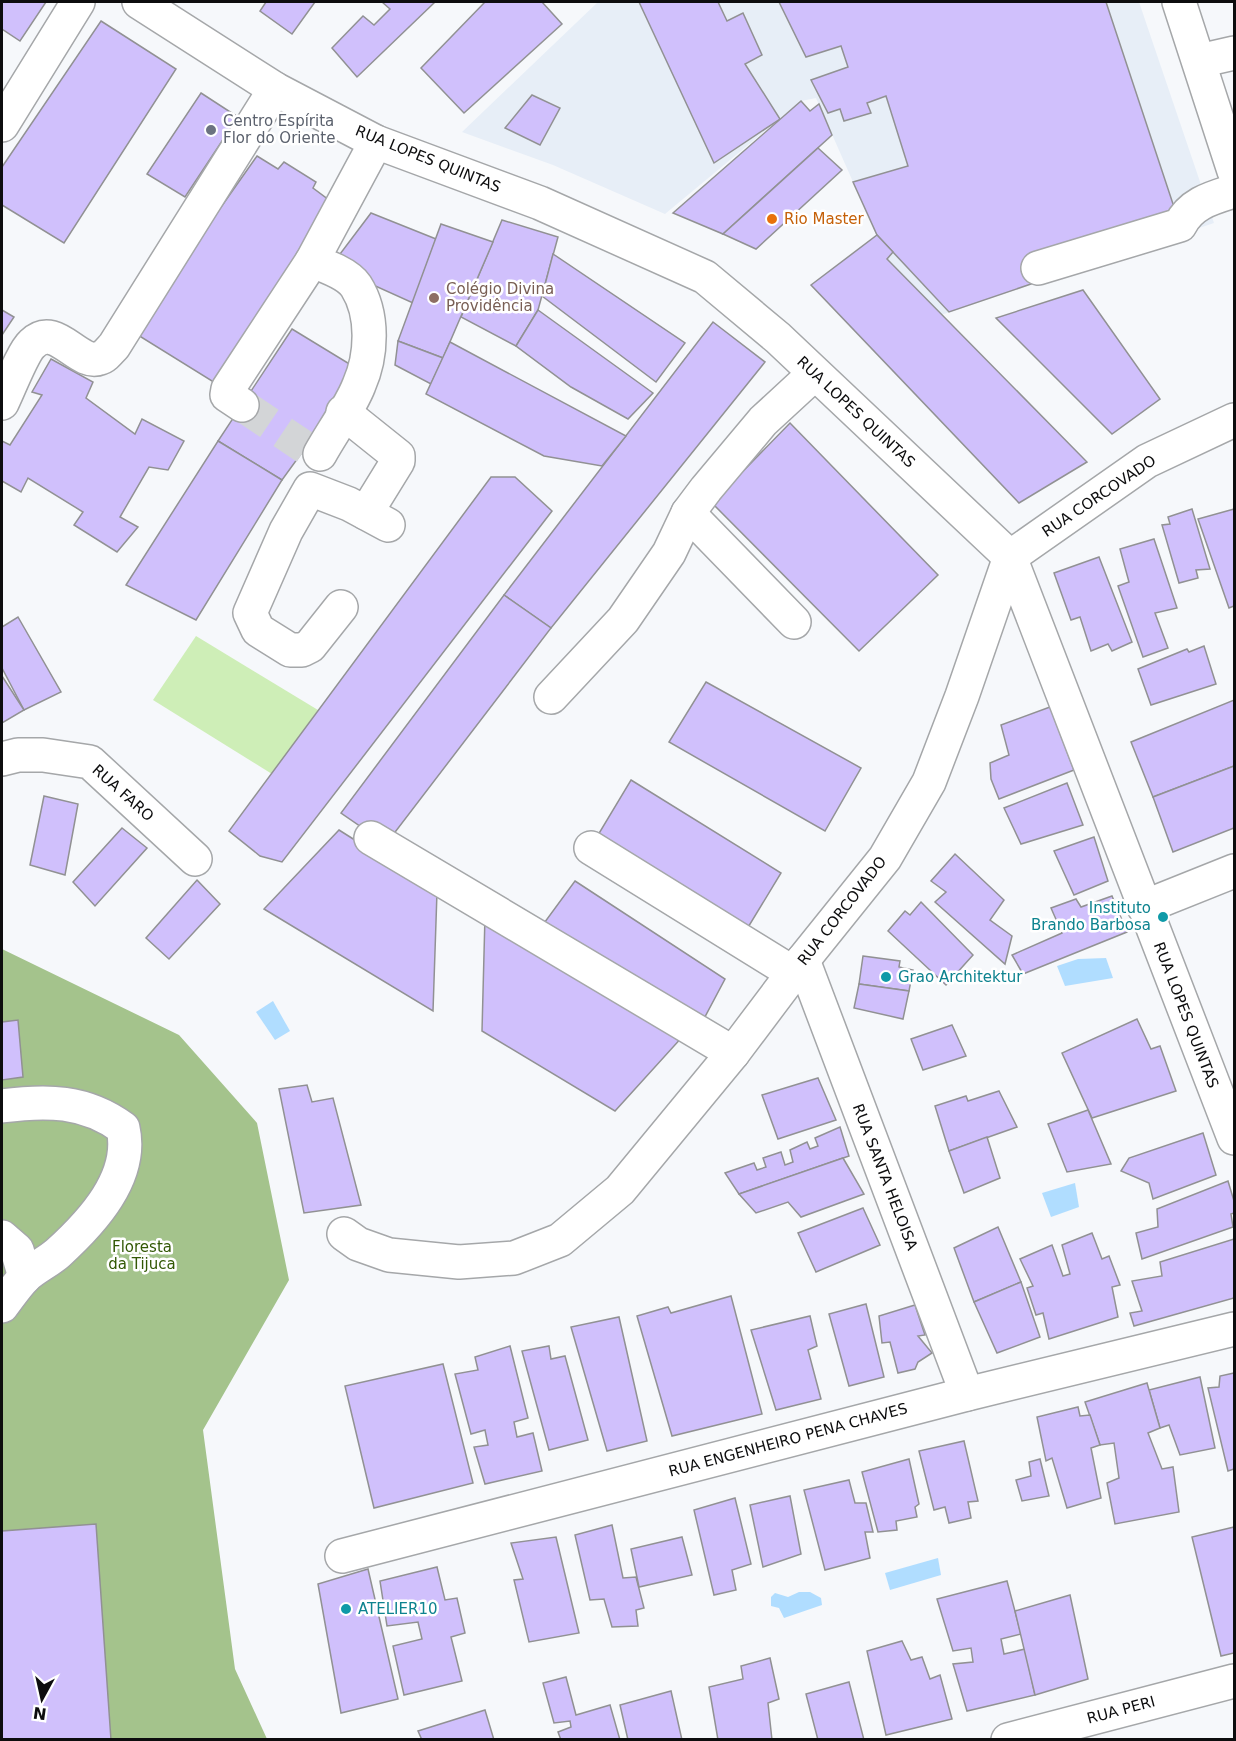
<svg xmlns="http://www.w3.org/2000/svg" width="1236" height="1741" viewBox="0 0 1236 1741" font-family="'DejaVu Sans',sans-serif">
	<rect width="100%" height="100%" fill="#f6f8fb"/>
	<polygon fill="#e7eef7" points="598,2 1139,2 1214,223 941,315 887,259 816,98 801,101 665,214 553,165 462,132"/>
	<polygon fill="#ceeeb7" points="196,636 318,710 272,774 153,700"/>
	<polygon fill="#a4c38c" points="2,949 179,1035 257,1123 289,1280 203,1430 235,1669 267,1739 2,1739"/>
	<g fill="#b0ddff">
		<polygon points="1106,958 1113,978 1065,986 1057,966 1078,959"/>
		<polygon points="273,1001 290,1031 275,1040 256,1012"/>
		<polygon points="1075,1183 1079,1207 1051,1217 1042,1193"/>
		<polygon points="938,1558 941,1575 890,1590 885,1573"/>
		<polygon points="799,1592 810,1592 821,1598 822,1605 784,1618 779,1608 771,1606 771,1597 775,1593 788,1597"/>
	</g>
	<g fill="#d0c0fc" stroke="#919193" stroke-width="1.5">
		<polygon points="2,2 46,2 20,41 2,29"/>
		<polygon points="266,2 315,2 292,34 260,11"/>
		<polygon points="382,2 435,2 357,77 332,48 363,16 374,25 390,9"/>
		<polygon points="485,2 542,2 562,24 464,113 421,68"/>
		<polygon points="639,2 718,2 727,21 743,13 762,55 745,64 780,119 714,163"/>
		<polygon points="779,2 1106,2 1177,216 1027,264 1031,284 949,312 877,235 853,182 908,166 886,96 867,103 871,113 844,121 840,109 828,113 811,80 848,67 841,46 806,57"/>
		<polygon points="101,21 176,69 64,243 2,205 2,167"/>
		<polygon points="201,93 238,117 185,197 147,174"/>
		<polygon points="532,95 560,108 540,145 505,128"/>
		<polygon points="801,101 810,111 819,104 832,135 723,234 673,213"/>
		<polygon points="818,148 842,170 756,249 723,234"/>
		<polygon points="257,156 278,169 284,162 316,182 313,188 333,203 220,386 133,332"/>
		<polygon points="371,213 436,239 413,303 331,266"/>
		<polygon points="502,220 558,237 538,310 516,346 461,317"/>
		<polygon points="441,224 493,242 443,358 398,341"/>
		<polygon points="877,235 893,252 887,259 1087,462 1019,503 811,285"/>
		<polygon points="553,254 685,343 656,382 542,296"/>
		<polygon points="1083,290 1160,399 1112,434 996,318"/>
		<polygon points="2,310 14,317 2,335"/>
		<polygon points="538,310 653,393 628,419 571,387 516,346"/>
		<polygon points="713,322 765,362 551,628 504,595"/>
		<polygon points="292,329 361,371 282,480 218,441"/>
		<polygon points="398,341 443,358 431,384 395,365"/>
		<polygon points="450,342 626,436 602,466 544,456 426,394"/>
		<polygon points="51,359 93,382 86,398 135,434 142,419 184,441 168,470 149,467 120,517 138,527 117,552 74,525 83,512 28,478 21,492 2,481 2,441 10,445 42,395 32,392"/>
		<polygon points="790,423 938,575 859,651 712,503"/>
		<polygon points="218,441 282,480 196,620 126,585"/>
		<polygon points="491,477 515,477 552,511 282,862 260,856 229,831"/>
		<polygon points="1192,509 1210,569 1196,570 1198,578 1179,583 1162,525 1170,524 1168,517"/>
		<polygon points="1234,509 1234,606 1229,608 1198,519"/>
		<polygon points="1154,539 1177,608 1155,613 1168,648 1143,657 1118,586 1129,582 1120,549"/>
		<polygon points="1099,557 1132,642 1112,651 1108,644 1091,651 1080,617 1071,620 1054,573"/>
		<polygon points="504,595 551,628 386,844 341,813"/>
		<polygon points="18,617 61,692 24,710 2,668 2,627"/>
		<polygon points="1204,646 1216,684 1151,705 1138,669 1187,649 1189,652"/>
		<polygon points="2,676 24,710 2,723"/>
		<polygon points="706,682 861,768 825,831 669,742"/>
		<polygon points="1234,700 1234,766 1153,797 1131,742"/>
		<polygon points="1050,707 1074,770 999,799 991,779 990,763 1009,755 1001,725"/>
		<polygon points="1234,766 1234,828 1173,852 1153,797"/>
		<polygon points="631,780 781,873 744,934 592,845"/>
		<polygon points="1067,783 1083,825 1021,844 1004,808"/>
		<polygon points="44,796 78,804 65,875 30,865"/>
		<polygon points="122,828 147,848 95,906 73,882"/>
		<polygon points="339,830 437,892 433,1011 264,909"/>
		<polygon points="1094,837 1108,881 1074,895 1054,851"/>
		<polygon points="955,854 1004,900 990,920 1012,936 1005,964 935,902 946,892 931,881"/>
		<polygon points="197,880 220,904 169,959 146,938"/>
		<polygon points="575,881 725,979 698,1030 539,930"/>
		<polygon points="1112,896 1127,932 1023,974 1012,955 1062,933 1051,908 1076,899 1081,907"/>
		<polygon points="921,902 973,955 946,985 888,931 905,911 910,915"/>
		<polygon points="485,916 684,1035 615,1111 482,1031"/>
		<polygon points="863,956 900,961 899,967 913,970 909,991 859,984"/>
		<polygon points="859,984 909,991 903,1019 854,1008"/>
		<polygon points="1137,1019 1151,1049 1160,1046 1176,1091 1092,1118 1062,1053"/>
		<polygon points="18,1020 23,1077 2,1080 2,1022"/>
		<polygon points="952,1025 966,1056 923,1070 911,1039"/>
		<polygon points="818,1078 836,1120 778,1139 762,1095"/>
		<polygon points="307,1085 312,1102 333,1098 361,1205 304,1213 279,1089"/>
		<polygon points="999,1091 1017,1127 949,1151 935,1106 966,1096 968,1101"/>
		<polygon points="1088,1110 1111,1164 1067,1172 1048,1124"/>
		<polygon points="840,1127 849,1156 739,1194 725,1173 754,1163 757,1170 766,1167 763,1158 781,1152 785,1165 793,1162 790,1150 807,1142 810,1149 818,1146 815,1138"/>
		<polygon points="1203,1133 1216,1175 1153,1199 1149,1183 1121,1171 1129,1158"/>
		<polygon points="987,1137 1000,1178 964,1193 949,1151"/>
		<polygon points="843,1158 864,1194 801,1217 788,1202 756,1213 739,1194"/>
		<polygon points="1228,1181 1234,1201 1234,1213 1231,1214 1233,1227 1142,1259 1136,1233 1158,1227 1157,1209"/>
		<polygon points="863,1208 880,1245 816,1272 798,1233"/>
		<polygon points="998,1227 1021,1282 974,1302 954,1248"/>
		<polygon points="1092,1233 1102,1259 1109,1256 1120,1285 1112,1287 1118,1317 1049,1339 1043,1313 1036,1315 1027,1288 1033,1286 1020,1259 1052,1245 1063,1276 1070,1274 1062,1245"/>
		<polygon points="1234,1239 1234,1298 1134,1326 1130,1313 1142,1311 1132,1281 1162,1276 1160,1262"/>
		<polygon points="1021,1282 1040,1337 997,1353 974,1302"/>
		<polygon points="731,1296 762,1414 672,1436 637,1316 668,1307 671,1313"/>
		<polygon points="866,1304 884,1377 849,1386 829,1314"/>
		<polygon points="915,1305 925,1335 918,1336 932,1353 918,1362 915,1369 898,1373 890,1342 882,1343 879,1316"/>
		<polygon points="810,1316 817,1346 808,1350 821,1399 776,1410 751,1330"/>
		<polygon points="619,1317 647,1441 607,1451 571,1327"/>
		<polygon points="510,1346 528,1418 514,1422 517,1437 533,1433 542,1471 485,1484 474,1447 488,1445 485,1430 471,1434 455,1374 478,1370 475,1357"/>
		<polygon points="549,1346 551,1359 565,1356 588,1440 549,1450 522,1351"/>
		<polygon points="443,1364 473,1483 374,1508 345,1386"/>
		<polygon points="1234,1373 1234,1469 1228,1471 1208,1388 1219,1387 1220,1376"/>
		<polygon points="1200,1377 1215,1448 1180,1455 1169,1425 1160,1428 1149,1390"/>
		<polygon points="1147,1383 1160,1428 1148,1433 1162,1469 1173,1467 1179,1512 1115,1524 1107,1483 1119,1478 1114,1443 1100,1445 1085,1402"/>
		<polygon points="1078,1407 1080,1416 1090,1415 1100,1445 1091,1448 1101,1498 1067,1508 1052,1458 1046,1461 1037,1417"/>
		<polygon points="964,1441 978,1501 968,1502 971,1518 949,1523 945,1507 934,1510 919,1451"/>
		<polygon points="909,1459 919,1504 915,1507 917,1517 896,1521 897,1530 878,1532 862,1472"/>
		<polygon points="1040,1459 1049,1496 1022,1501 1016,1480 1031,1476 1029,1462"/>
		<polygon points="849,1480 855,1503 866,1503 873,1532 865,1532 870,1558 825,1570 804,1490"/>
		<polygon points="790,1496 801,1554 763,1567 750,1505"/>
		<polygon points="735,1498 751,1564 732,1570 736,1590 714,1595 694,1510"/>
		<polygon points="96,1524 111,1740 2,1740 2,1531"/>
		<polygon points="612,1525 623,1578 636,1577 644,1608 636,1610 638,1626 612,1627 604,1599 590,1600 575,1535"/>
		<polygon points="1234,1527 1234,1653 1221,1656 1192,1537"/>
		<polygon points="556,1537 579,1633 529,1642 514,1580 523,1579 511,1543"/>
		<polygon points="682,1537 692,1575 639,1587 631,1549"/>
		<polygon points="437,1567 445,1600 457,1598 465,1633 451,1637 462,1681 404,1695 393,1646 422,1639 418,1622 387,1626 380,1581"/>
		<polygon points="368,1569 398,1699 341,1713 318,1584"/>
		<polygon points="1007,1581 1021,1634 1001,1639 1004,1654 1025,1649 1035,1695 967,1711 953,1664 973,1662 971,1648 953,1651 937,1599"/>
		<polygon points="1070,1595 1088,1679 1035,1695 1015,1611"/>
		<polygon points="902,1641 911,1660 922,1657 930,1679 940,1675 952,1719 886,1735 867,1651"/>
		<polygon points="770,1658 779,1699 768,1703 772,1740 718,1740 709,1687 743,1679 741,1666"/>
		<polygon points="566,1677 576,1715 610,1705 620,1740 561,1740 558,1732 571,1727 570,1721 554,1723 543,1683"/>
		<polygon points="849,1682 864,1740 818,1740 806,1694"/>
		<polygon points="671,1691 682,1740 628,1740 620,1705"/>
		<polygon points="485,1710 494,1740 422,1740 418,1731"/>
	</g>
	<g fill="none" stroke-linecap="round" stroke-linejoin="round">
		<polyline stroke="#d3d5d7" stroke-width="33" stroke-dasharray="33 16" stroke-linecap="butt" points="242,405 306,448"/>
		<g stroke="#a5a7a9" stroke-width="36">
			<g id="minor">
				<polyline points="139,2 275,89 376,142 540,203 705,277 778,338 1010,557 1234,1138"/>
				<polyline points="1179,2 1234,171"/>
				<polyline points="1199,61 1234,53"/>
				<polyline points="2,125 78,2"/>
				<path d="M312 261C326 266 348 274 356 286 374 314 372 356 359 385 351 406 331 434 320 454"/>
				<path d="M1038 268 1180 225C1191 203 1212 198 1234 191"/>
				<path d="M2 403C8 391 23 352 32 344 56 320 78 367 100 358 105 357 110 350 114 346L275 89"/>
				<polyline points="242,405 227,395 228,389 312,261 376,142"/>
				<polyline points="343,412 398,456 398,461 366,513"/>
				<polyline points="688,513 794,622"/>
				<polyline points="341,607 310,646 302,650 290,650 258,630 250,613 286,531 310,489 349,504 388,525"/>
				<polyline points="551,697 623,620 669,553 688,513 706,489 763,421 814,374"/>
				<polyline points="2,759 18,755 43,755 90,762 195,859"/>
				<polyline points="371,838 733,1053"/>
				<polyline points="591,848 793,973"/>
				<polyline points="1144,907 1234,871"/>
				<polyline points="803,960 967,1394"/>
				<path d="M2 1106C46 1100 85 1100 123 1128 134 1177 92 1222 58 1253 48 1262 34 1268 25 1277 16 1286 9 1297 2 1306"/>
				<polyline points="344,1234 358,1244 389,1255 459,1262 514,1258 560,1240 620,1190 733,1053 803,960 885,858 929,782 962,696 1010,557 1147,461 1234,420"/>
				<polyline points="2,1237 17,1250 25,1277"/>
				<polyline points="342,1556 967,1394 1234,1329"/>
				<polyline points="1008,1740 1234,1681"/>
			</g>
		</g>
		<use href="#minor" stroke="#fff" stroke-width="33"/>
	</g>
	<circle fill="#6b7280" stroke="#fff" stroke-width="2" cx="211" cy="130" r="6"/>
	<circle fill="#e8710a" stroke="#fff" stroke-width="2" cx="772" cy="219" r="6"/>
	<circle fill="#8d6e63" stroke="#fff" stroke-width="2" cx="434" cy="298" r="6"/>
	<g fill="#0f9aa8" stroke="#fff" stroke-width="2">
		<circle cx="1163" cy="917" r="6"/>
		<circle cx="886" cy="977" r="6"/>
		<circle cx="346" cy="1609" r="6"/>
	</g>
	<g text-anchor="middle" stroke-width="5" stroke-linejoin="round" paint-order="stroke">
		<g font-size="15" fill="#5b616d" stroke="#fff" text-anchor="start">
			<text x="223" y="126">Centro Espírita<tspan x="223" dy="17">Flor do Oriente</tspan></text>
		</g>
		<g font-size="15" fill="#0d0d0e" stroke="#fff">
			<text transform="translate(428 159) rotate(22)" y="5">RUA LOPES QUINTAS</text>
			<text transform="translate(856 412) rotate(43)" y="5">RUA LOPES QUINTAS</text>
			<text transform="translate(1099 496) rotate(-34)" y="5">RUA CORCOVADO</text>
			<text transform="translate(123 793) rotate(42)" y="5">RUA FARO</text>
			<text transform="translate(842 911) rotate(-52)" y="5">RUA CORCOVADO</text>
			<text transform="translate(1186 1015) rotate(69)" y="5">RUA LOPES QUINTAS</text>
			<text transform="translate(885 1177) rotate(69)" y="5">RUA SANTA HELOISA</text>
			<text transform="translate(788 1440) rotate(-15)" y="5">RUA ENGENHEIRO PENA CHAVES</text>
			<text transform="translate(1121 1710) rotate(-15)" y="5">RUA PERI</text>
		</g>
		<g font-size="15" fill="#c56008" stroke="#fff" text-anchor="start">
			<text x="784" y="224">Rio Master</text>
		</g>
		<g font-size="15" fill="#785e54" stroke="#fff" text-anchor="start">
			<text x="446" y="294">Colégio Divina<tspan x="446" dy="17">Providência</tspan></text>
		</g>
		<g font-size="15" fill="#0d838f" stroke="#fff" text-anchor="start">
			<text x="1151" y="913" text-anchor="end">Instituto<tspan x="1151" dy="17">Brando Barbosa</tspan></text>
			<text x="898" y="982">Grao Architektur</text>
			<text x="358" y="1614">ATELIER10</text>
		</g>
		<g font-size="15" fill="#325804" stroke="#fff">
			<text x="142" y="1252">Floresta<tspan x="142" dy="17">da Tijuca</tspan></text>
		</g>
	</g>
	<rect width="1236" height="1741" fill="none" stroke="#0d0d0e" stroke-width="6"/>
	<g transform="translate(42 1699) rotate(188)" stroke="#ffffff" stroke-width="4.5" paint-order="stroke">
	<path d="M0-4.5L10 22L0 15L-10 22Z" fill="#0d0d0e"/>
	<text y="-9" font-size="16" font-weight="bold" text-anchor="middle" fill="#0d0d0e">N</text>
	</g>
</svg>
